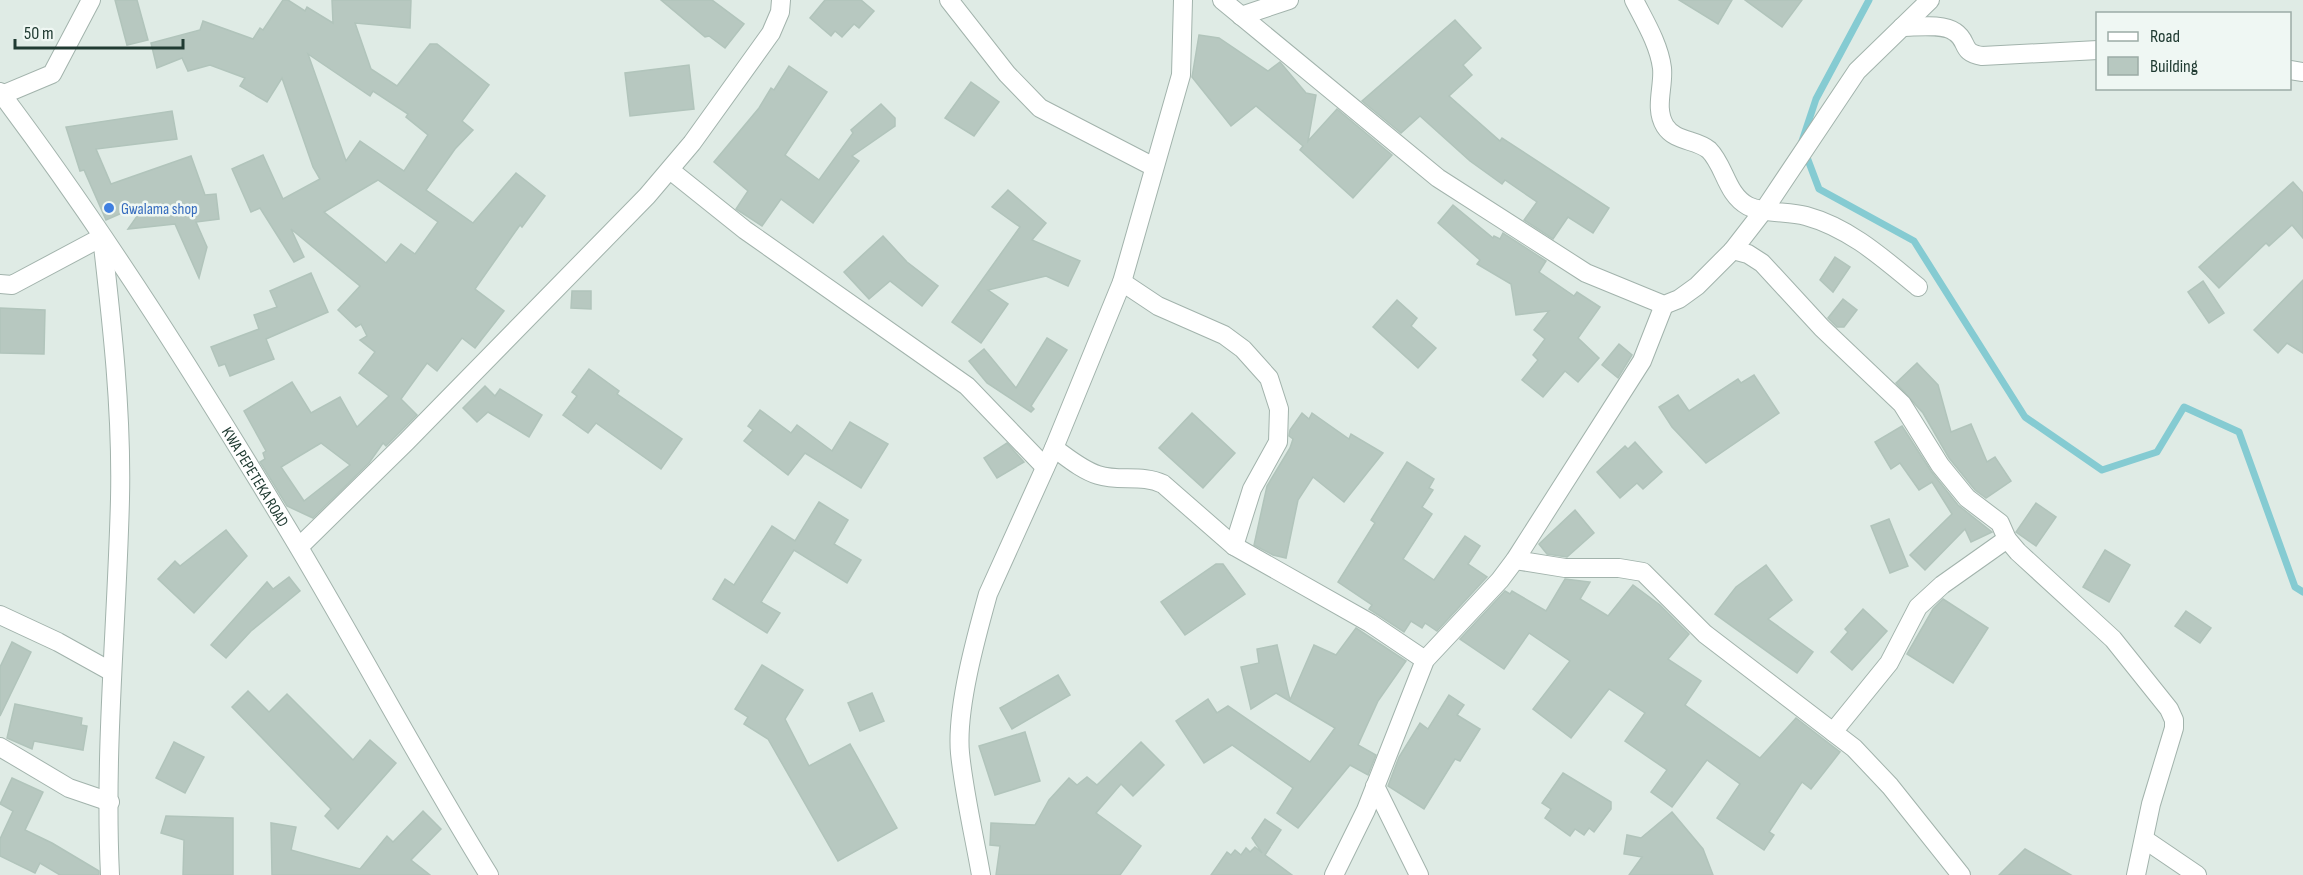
<svg xmlns="http://www.w3.org/2000/svg" width="2303" height="875" viewBox="0 0 2303 875" font-family="'Sofia Sans Condensed',sans-serif">
	<rect width="100%" height="100%" fill="#dfebe5"/>
	<g fill="none" stroke-linecap="round" stroke-linejoin="round">
		<g stroke="#85cbd2" stroke-width="7">
			<polyline points="1802,141 1816,99 1869,0"/>
			<polyline points="1805,152 1819,189 1914,241 2025,417 2102,470 2157,452 2184,407 2239,432 2295,587 2303,592"/>
		</g>
	</g>
	<g fill="#b7c8c0" stroke="#b1c4bb" stroke-width="1.5" fill-rule="evenodd">
		<polygon points="115,0 137,0 148,40 127,45"/>
		<path d="M283 0H288L305 11 307 7 333 23 332 0H411L410 28 355 23 371 69 397 86 430 44H437L489 85 462 121 473 130 455 149 426 190 473 223 516 173 545 196 522 227 520 225 475 289 504 311 475 348 462 338 437 371 427 363 401 399 417 415 386 446 383 443 369 463 313 518 287 506 260 462 265 459 263 453 266 451 244 411 292 382 311 413 340 397 357 427 389 396 359 373 375 352 360 340 367 336 361 324 356 327 338 310 360 286 291 229 304 257 294 262 260 208 251 212 232 169 263 155 283 199 320 179 313 167 282 78 267 102 240 86 245 78 210 65 188 71 182 58 157 68 151 43 200 30 203 21 253 39 260 28 263 30ZM308 54 370 96 373 91 408 114 406 117 428 135 404 171 360 141 346 161ZM378 180 438 222 415 254 401 244 386 263 324 212ZM321 443 350 465 304 501 281 467Z"/>
		<polygon points="661,0 712,0 744,24 725,48 709,36 705,37"/>
		<polygon points="825,0 861,0 874,11 859,28 854,24 842,37 835,31 831,36 810,18"/>
		<polygon points="1679,0 1732,0 1718,24"/>
		<polygon points="1745,0 1802,0 1782,27"/>
		<polygon points="1455,20 1481,48 1463,65 1472,75 1449,96 1500,141 1502,138 1609,208 1593,233 1568,217 1553,239 1524,220 1537,202 1505,180 1502,184 1470,161 1420,116 1401,133 1362,101"/>
		<polygon points="1199,35 1219,38 1268,71 1280,62 1306,93 1316,95 1308,141 1337,109 1392,155 1353,198 1300,150 1303,146 1256,106 1231,126 1192,77"/>
		<polygon points="689,65 694,109 630,116 625,73"/>
		<polygon points="789,66 827,92 785,155 819,180 853,133 851,130 881,104 895,118 895,126 852,156 859,161 813,223 781,199 762,226 736,209 748,191 714,162 759,108 771,88 774,90"/>
		<polygon points="971,82 999,102 974,136 945,118"/>
		<polygon points="172,111 177,139 96,149 111,184 191,156 205,195 216,194 219,219 196,222 207,247 199,278 175,224 128,229 147,202 106,220 84,170 80,171 66,127"/>
		<polygon points="2293,182 2303,193 2303,238 2292,225 2269,246 2266,243 2219,288 2199,267"/>
		<polygon points="1008,190 1046,223 1032,240 1080,261 1068,286 1046,276 988,290 1008,304 981,343 952,322 1020,227 992,207"/>
		<polygon points="1453,205 1493,238 1494,236 1500,239 1503,233 1546,261 1539,272 1574,296 1577,292 1600,307 1578,338 1599,358 1578,382 1565,371 1543,397 1522,380 1538,360 1533,355 1545,339 1534,330 1549,311 1516,315 1511,284 1477,264 1480,260 1438,223"/>
		<polygon points="883,236 907,262 938,286 922,306 890,281 869,299 844,272"/>
		<polygon points="1835,257 1850,267 1833,292 1820,280"/>
		<polygon points="311,273 328,312 266,339 274,359 230,376 225,364 219,366 211,347 259,329 254,315 277,307 270,291"/>
		<polygon points="2303,280 2303,353 2287,343 2278,353 2254,330"/>
		<polygon points="2203,281 2224,313 2209,323 2188,292"/>
		<polygon points="572,291 591,291 591,309 571,308"/>
		<polygon points="1843,299 1857,310 1844,327 1837,327 1828,318"/>
		<polygon points="1397,300 1417,318 1411,326 1436,348 1418,368 1373,327"/>
		<polygon points="0,308 45,310 44,354 0,353"/>
		<polygon points="1047,338 1067,350 1031,406 1034,409 1031,412 987,383 969,361 984,349 1016,388"/>
		<polygon points="1619,344 1632,355 1618,378 1602,365"/>
		<polygon points="1917,363 1938,385 1951,432 1971,424 1987,462 1995,457 2011,481 1986,498 1975,490 1949,458 1923,413 1896,383"/>
		<polygon points="589,369 619,391 617,394 682,439 661,469 596,423 588,433 563,415 577,396 572,392"/>
		<polygon points="1754,375 1779,413 1706,463 1672,427 1659,407 1678,395 1689,411 1738,379 1741,383"/>
		<polygon points="485,386 495,396 500,389 542,415 529,437 488,412 477,422 463,408"/>
		<polygon points="760,410 791,433 797,425 832,451 850,422 888,444 861,488 805,453 788,475 744,441 753,430 748,426"/>
		<polygon points="1192,413 1235,453 1203,488 1159,448"/>
		<polygon points="1302,413 1309,419 1312,413 1349,439 1351,434 1383,453 1344,502 1313,477 1298,500 1286,558 1273,555 1254,545 1267,486 1290,448 1293,439 1289,436 1290,430"/>
		<polygon points="1902,426 1931,471 1958,505 1992,532 1971,542 1965,529 1925,570 1910,555 1952,514 1932,482 1919,490 1900,463 1891,469 1875,442"/>
		<polygon points="1635,442 1662,472 1643,489 1637,483 1620,498 1597,472 1625,446 1628,449"/>
		<polygon points="1007,443 1024,462 997,478 984,458"/>
		<polygon points="1407,462 1434,479 1429,488 1433,490 1422,507 1432,514 1403,559 1434,580 1465,536 1480,546 1468,564 1487,577 1437,631 1425,623 1422,628 1411,621 1404,632 1369,609 1372,605 1338,582 1375,523 1371,520"/>
		<polygon points="819,502 848,520 834,544 861,560 847,583 794,550 761,602 780,613 767,633 713,599 725,579 734,585 772,526 795,541"/>
		<polygon points="2036,503 2056,517 2036,546 2016,532"/>
		<polygon points="1575,510 1594,533 1567,557 1547,554 1539,544"/>
		<polygon points="1889,519 1908,566 1890,573 1871,526"/>
		<polygon points="226,530 247,556 194,613 158,579 175,561 180,566"/>
		<polygon points="2105,550 2130,565 2109,602 2083,587"/>
		<polygon points="1216,564 1223,564 1245,594 1185,635 1161,602"/>
		<polygon points="1766,565 1792,600 1768,619 1813,652 1797,673 1715,614 1736,587"/>
		<polygon points="289,577 300,591 251,631 226,658 211,645 267,582 273,589"/>
		<polygon points="1565,579 1590,582 1580,599 1608,616 1633,585 1660,605 1689,634 1668,659 1701,681 1685,705 1760,758 1796,718 1840,752 1811,789 1802,782 1769,832 1774,835 1764,850 1717,818 1740,784 1707,760 1672,807 1651,792 1667,770 1625,741 1645,713 1609,689 1571,738 1533,709 1570,661 1529,633 1504,669 1460,639 1505,591 1510,594 1512,591 1546,611"/>
		<polygon points="1943,599 1988,628 1953,683 1907,654 1933,609"/>
		<polygon points="1863,609 1887,631 1852,670 1831,652 1848,632 1845,629"/>
		<polygon points="2186,611 2211,628 2200,643 2175,626"/>
		<polygon points="1356,628 1406,661 1378,701 1358,745 1376,755 1368,775 1350,765 1298,828 1277,813 1293,788 1232,745 1204,763 1176,721 1208,699 1217,713 1228,706 1310,762 1335,728 1276,693 1251,709 1241,667 1259,663 1257,649 1277,645 1290,700 1314,645 1336,655"/>
		<polygon points="12,642 31,652 0,716 0,667"/>
		<polygon points="762,665 803,690 785,719 809,766 850,744 897,828 838,861 768,739 744,724 748,717 735,709"/>
		<polygon points="1058,675 1070,695 1012,729 1000,708"/>
		<polygon points="248,691 269,712 287,694 353,760 370,740 396,763 338,829 325,816 331,809 232,707"/>
		<polygon points="872,693 884,721 860,731 848,703"/>
		<polygon points="1449,695 1464,705 1457,715 1480,729 1460,761 1455,759 1424,809 1388,786 1399,757 1420,723 1428,729"/>
		<polygon points="15,704 82,718 81,725 87,726 83,750 34,741 32,749 7,738"/>
		<polygon points="1025,732 1040,781 995,795 979,746"/>
		<polygon points="174,742 204,757 185,793 156,778"/>
		<polygon points="1141,742 1164,765 1133,796 1121,784 1096,813 1141,846 1120,875 996,875 1000,846 990,845 991,823 1035,825 1049,800 1069,778 1077,785 1087,777 1097,785"/>
		<polygon points="1563,773 1611,802 1611,809 1594,832 1589,828 1584,835 1575,829 1570,836 1545,818 1551,809 1542,803"/>
		<polygon points="12,778 43,792 25,830 52,843 99,871 99,875 60,875 40,863 35,873 0,856 0,839 13,811 0,804"/>
		<polygon points="423,811 441,829 411,860 430,875 272,875 271,823 296,827 291,850 360,869 387,836 393,842"/>
		<polygon points="1672,812 1703,849 1713,875 1629,875 1642,857 1624,854 1627,835 1641,838"/>
		<polygon points="166,816 233,818 233,875 183,875 184,840 161,833"/>
		<polygon points="1265,819 1281,830 1265,855 1292,875 1211,875 1227,852 1231,855 1235,850 1241,855 1246,848 1250,852 1255,847 1262,853 1252,838"/>
		<polygon points="2025,849 2071,875 1999,875"/>
	</g>
	<g fill="none" stroke-linecap="round" stroke-linejoin="round">
		<g stroke="#a2b3ac" stroke-width="20">
			<g id="street">
				<polyline points="949,0 1007,74 1040,108 1154,167"/>
				<polyline points="1222,0 1438,178 1586,273 1664,305 1679,299 1697,286 1733,250 1764,210 1857,71 1930,0"/>
				<path d="M1634 0C1644 20 1659 44 1662 68 1664 87 1654 108 1665 126 1675 142 1696 139 1709 150 1725 166 1726 194 1748 206 1765 214 1788 211 1806 216 1850 228 1884 259 1918 287"/>
				<polyline points="1241,16 1289,0"/>
				<path d="M1902 27C1917 27 1943 23 1955 32 1969 41 1960 53 1982 56L2098 50"/>
				<polyline points="2290,70 2303,72"/>
				<path id="s1" d="M0 92C109 237 205 391 298 546 363 655 422 767 489 875"/>
				<polyline points="2,95 52,74 91,0"/>
				<polyline points="670,170 745,230 967,386 1045,467"/>
				<polyline points="1733,250 1748,254 1762,263 1822,328 1902,404 1940,465 1967,498 2000,523 2007,539 2018,552 2113,639 2169,709 2174,720 2174,728 2151,804 2136,875"/>
				<polyline points="1122,282 1158,306 1224,335 1243,349 1269,378 1279,409 1278,442 1252,489 1234,546"/>
				<path d="M0 284 12 285 102 237C112 324 122 411 120 499 117 624 104 750 110 875"/>
				<path d="M1054 448C1068 458 1082 470 1098 475 1119 482 1142 474 1163 484L1234 546 1370 623 1425 660"/>
				<polyline points="299,547 406,442 647,196 692,143 771,33 780,12 781,0"/>
				<polyline points="1515,560 1565,568 1619,568 1643,572 1705,634 1854,748 1890,786 1961,875"/>
				<polyline points="0,615 58,642 112,672"/>
				<polyline points="1833,732 1889,663 1918,607 1942,585 2007,539"/>
				<polyline points="0,747 69,788 110,802"/>
				<polyline points="1375,786 1419,875"/>
				<polyline points="2144,839 2197,875"/>
				<path d="M981 875C974 835 964 793 960 753 956 709 976 637 988 594L1054 448 1122 282 1181 75 1183 0"/>
				<polyline points="1334,875 1366,810 1425,660 1500,580 1515,560 1642,361 1664,305"/>
			</g>
		</g>
		<use href="#street" stroke="#fff" stroke-width="18"/>
	</g>
	<circle fill="#3f7fe0" stroke="#eff7f3" stroke-width="2" cx="109" cy="208" r="6"/>
	<g text-anchor="middle" stroke-width="5" stroke-linejoin="round" paint-order="stroke">
		<g font-size="16" fill="#366cbe" stroke="#eff7f3" text-anchor="start">
			<text x="121" y="214">Gwalama shop</text>
		</g>
		<g font-size="16" fill="#203b32" stroke="#eff7f3">
			<text dy="6" stroke="none"><textPath href="#s1" startOffset="462">KWA PEPETEKA ROAD</textPath></text>
		</g>
	</g>
	<rect x="2096" y="12" width="195" height="78" fill="#eff7f3" stroke="#9caca6" stroke-width="1.5"/>
	<rect x="2108" y="32" width="30" height="9" fill="#ffffff" stroke="#9caca6" stroke-width="1.5"/>
	<text x="2150" y="42" font-size="18" fill="#203b32">Road</text>
	<rect x="2108" y="57" width="30" height="18" fill="#b7c8c0" stroke="#9caca6" stroke-width="1.5"/>
	<text x="2150" y="72" font-size="18" fill="#203b32">Building</text>
	<path d="M15 39v9h168v-9" fill="none" stroke="#203b32" stroke-width="3"/>
	<text x="24" y="39" font-size="18" fill="#203b32" stroke="#eff7f3" stroke-width="4.5" paint-order="stroke">50 m</text>
</svg>
